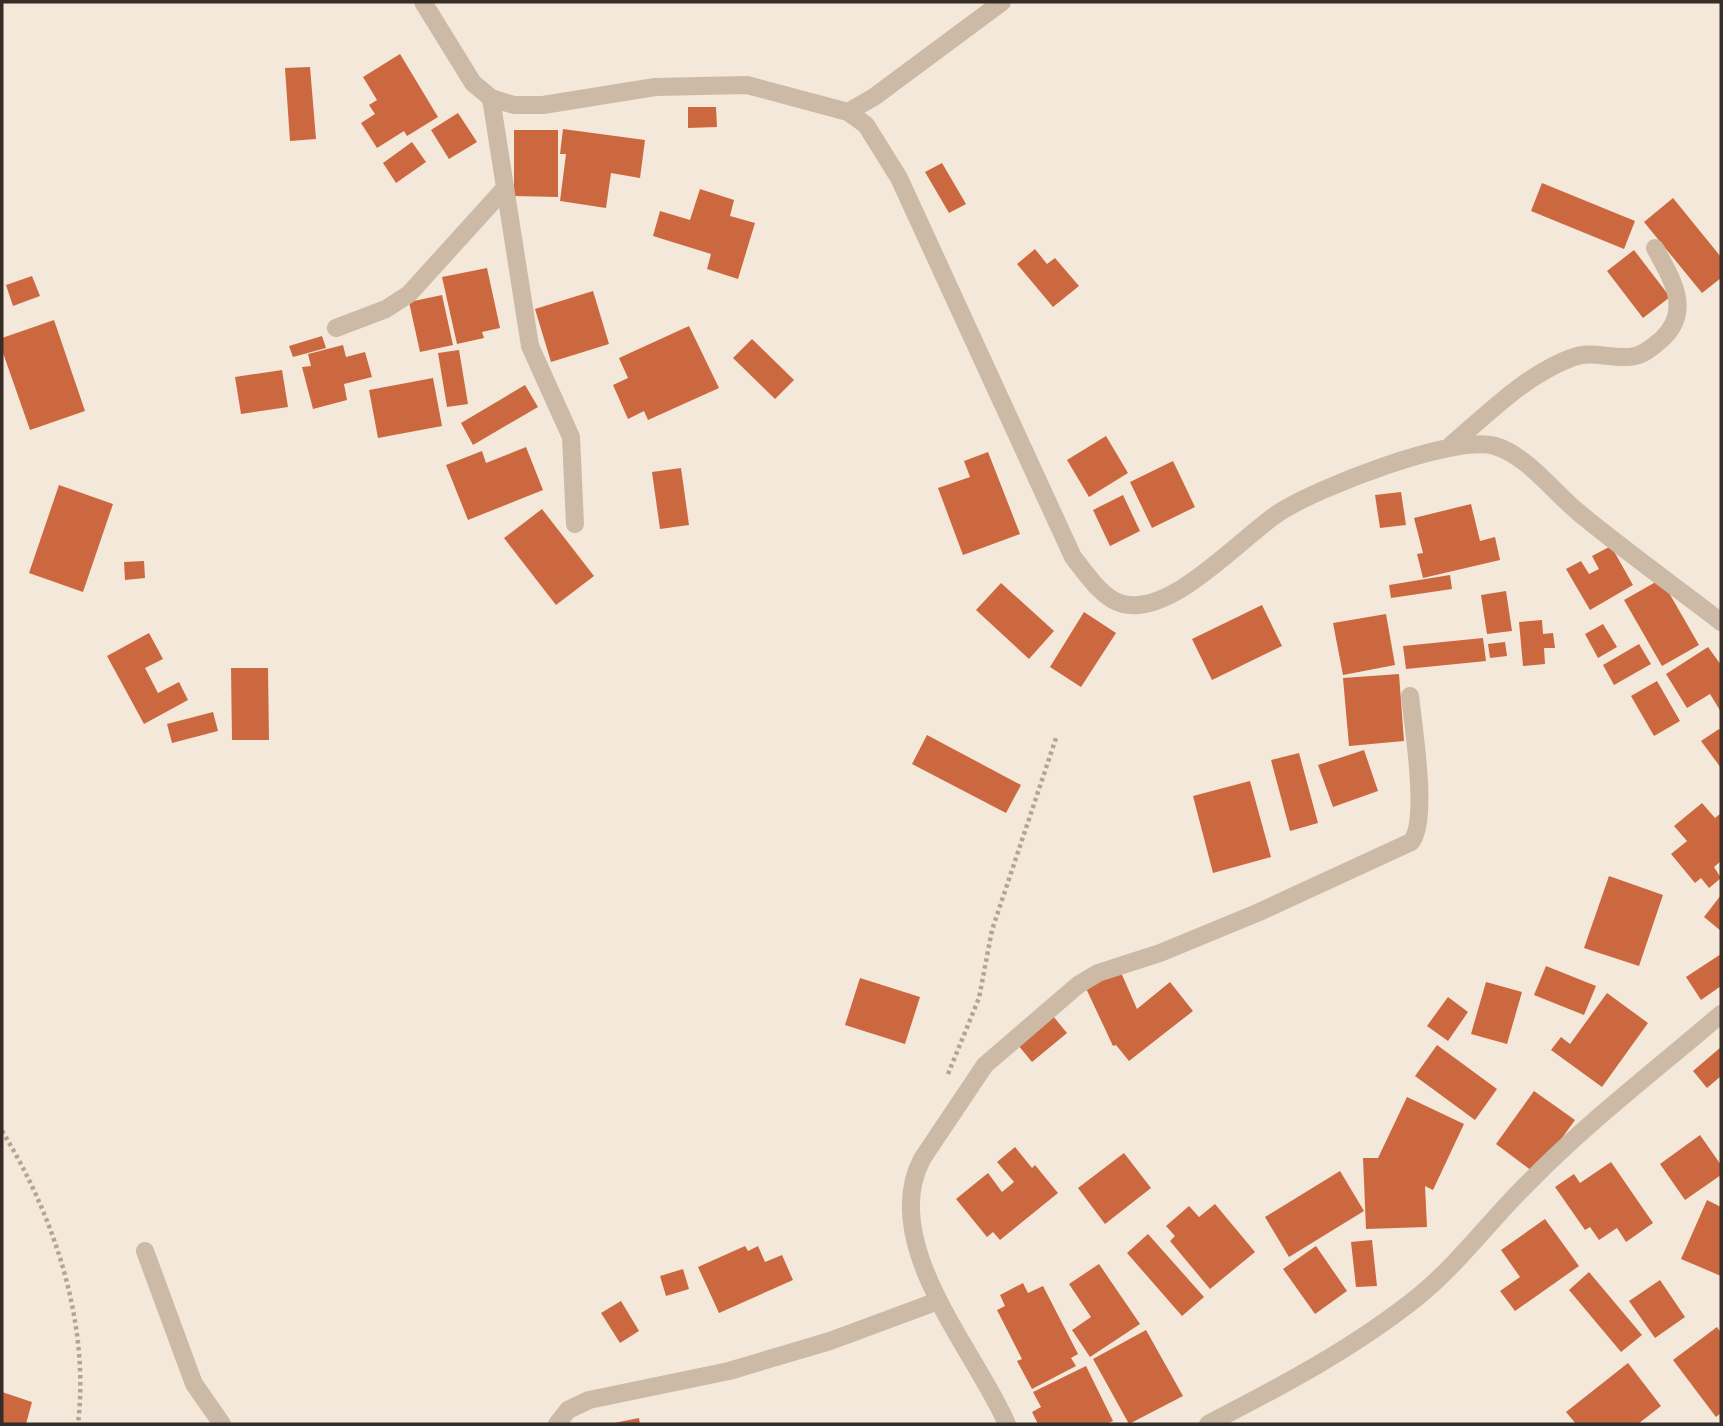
<svg xmlns="http://www.w3.org/2000/svg" width="1723" height="1426" viewBox="0 0 1723 1426" font-family="'PT Sans Narrow',sans-serif">
	<rect width="100%" height="100%" fill="#f3e8da"/>
	<g fill="#cc683f">
		<polygon points="400,54 438,117 407,136 404,131 377,148 361,123 375,114 369,105 377,100 363,77"/>
		<polygon points="310,67 316,139 290,141 285,68"/>
		<polygon points="688,107 716,107 717,127 688,128"/>
		<polygon points="458,113 477,142 449,159 431,130"/>
		<polygon points="563,129 645,140 640,178 611,173 606,208 560,201 566,154 560,154"/>
		<polygon points="514,130 558,130 558,197 514,196"/>
		<polygon points="412,142 426,162 396,183 383,163"/>
		<polygon points="942,163 966,204 949,213 925,172"/>
		<polygon points="1542,183 1635,221 1624,249 1531,211"/>
		<polygon points="700,189 734,200 730,216 755,223 738,279 707,269 711,254 653,236 660,211 690,220"/>
		<polygon points="1673,198 1721,257 1721,278 1702,293 1644,222"/>
		<polygon points="1035,249 1047,264 1055,258 1079,286 1053,307 1017,264"/>
		<polygon points="1634,250 1670,297 1643,318 1607,271"/>
		<polygon points="487,268 500,328 482,332 484,338 457,344 442,277"/>
		<polygon points="32,276 40,296 13,306 6,285"/>
		<polygon points="593,291 609,344 551,362 535,309"/>
		<polygon points="442,295 453,345 420,352 409,302"/>
		<polygon points="54,320 85,411 30,430 2,350 2,338"/>
		<polygon points="689,326 719,388 648,420 644,411 628,419 613,385 628,378 619,358"/>
		<polygon points="322,336 326,348 293,357 289,346"/>
		<polygon points="752,339 794,380 775,399 733,358"/>
		<polygon points="343,345 346,357 365,352 372,377 344,384 347,400 313,409 302,367 311,366 308,354"/>
		<polygon points="459,350 468,404 447,407 438,353"/>
		<polygon points="282,370 288,407 241,414 235,377"/>
		<polygon points="433,378 442,426 378,438 369,390"/>
		<polygon points="525,385 538,407 473,445 461,423"/>
		<polygon points="1106,436 1128,473 1089,497 1067,460"/>
		<polygon points="526,447 543,490 468,520 446,465 482,451 486,463"/>
		<polygon points="988,452 1020,534 963,555 938,488 970,477 964,461"/>
		<polygon points="1173,461 1195,507 1152,528 1130,482"/>
		<polygon points="681,468 689,525 660,529 652,472"/>
		<polygon points="59,485 113,504 83,592 29,573"/>
		<polygon points="1401,492 1406,525 1380,528 1375,495"/>
		<polygon points="1123,495 1140,531 1110,546 1093,510"/>
		<polygon points="1471,504 1480,541 1495,537 1500,560 1423,578 1417,554 1423,553 1414,518"/>
		<polygon points="542,509 594,576 556,605 504,538"/>
		<polygon points="1611,546 1633,585 1590,610 1566,569 1581,561 1589,574 1599,569 1592,556"/>
		<polygon points="144,561 145,578 125,580 124,562"/>
		<polygon points="1450,575 1452,589 1391,598 1389,585"/>
		<polygon points="1661,579 1699,645 1662,666 1624,600"/>
		<polygon points="1001,583 1054,631 1029,659 976,610"/>
		<polygon points="1506,591 1512,631 1487,634 1481,595"/>
		<polygon points="1262,605 1282,646 1212,680 1192,639"/>
		<polygon points="1084,612 1116,633 1081,687 1050,667"/>
		<polygon points="1386,614 1395,665 1343,675 1333,623"/>
		<polygon points="1542,620 1543,634 1553,633 1555,648 1544,648 1545,664 1523,666 1519,622"/>
		<polygon points="1603,624 1617,647 1598,658 1585,634"/>
		<polygon points="149,633 163,659 145,668 158,693 179,682 188,700 144,724 107,656"/>
		<polygon points="1483,638 1486,661 1406,669 1403,646"/>
		<polygon points="1505,642 1507,656 1490,658 1488,644"/>
		<polygon points="1639,644 1651,664 1614,685 1603,665"/>
		<polygon points="1708,647 1721,665 1721,712 1710,694 1687,708 1666,674"/>
		<polygon points="231,668 268,668 269,740 232,740"/>
		<polygon points="1399,674 1404,741 1349,746 1343,678"/>
		<polygon points="1657,681 1680,721 1654,736 1631,696"/>
		<polygon points="213,712 218,731 172,743 167,724"/>
		<polygon points="1719,729 1721,732 1721,768 1701,741"/>
		<polygon points="927,735 1021,785 1006,813 912,764"/>
		<polygon points="1364,750 1378,791 1333,807 1318,765"/>
		<polygon points="1299,753 1318,823 1290,831 1271,760"/>
		<polygon points="1250,781 1271,857 1213,873 1193,796"/>
		<polygon points="1702,803 1715,818 1721,813 1721,861 1714,867 1721,878 1709,888 1701,878 1695,883 1671,854 1687,841 1674,826"/>
		<polygon points="1609,876 1663,895 1639,966 1584,948"/>
		<polygon points="1721,895 1721,931 1704,917"/>
		<polygon points="1721,954 1721,986 1701,1000 1686,977"/>
		<polygon points="1546,966 1596,986 1584,1015 1534,995"/>
		<polygon points="1119,968 1137,1009 1170,982 1193,1011 1129,1061 1116,1045 1113,1046 1084,984"/>
		<polygon points="860,978 920,997 905,1044 845,1025"/>
		<polygon points="1486,982 1522,992 1507,1044 1471,1034"/>
		<polygon points="1607,993 1648,1023 1602,1087 1551,1050 1561,1037 1570,1044"/>
		<polygon points="1448,997 1468,1012 1448,1041 1427,1026"/>
		<polygon points="1053,1016 1067,1033 1032,1062 1018,1045"/>
		<polygon points="1437,1045 1497,1089 1475,1120 1415,1076"/>
		<polygon points="1721,1047 1721,1076 1707,1088 1693,1071"/>
		<polygon points="1534,1091 1575,1120 1536,1174 1496,1144"/>
		<polygon points="1407,1097 1464,1124 1433,1190 1425,1186 1427,1227 1366,1229 1363,1158 1378,1158"/>
		<polygon points="1700,1135 1721,1165 1721,1175 1685,1200 1660,1164"/>
		<polygon points="1015,1147 1032,1168 1035,1165 1058,1193 1000,1240 993,1232 987,1237 956,1199 988,1173 1002,1192 1014,1182 997,1162"/>
		<polygon points="1124,1153 1151,1188 1105,1224 1078,1188"/>
		<polygon points="1611,1162 1653,1223 1626,1242 1617,1228 1599,1240 1590,1227 1585,1230 1555,1187 1574,1174 1580,1183"/>
		<polygon points="1340,1171 1364,1211 1289,1257 1265,1217"/>
		<polygon points="1707,1200 1721,1207 1721,1276 1681,1259"/>
		<polygon points="1215,1204 1255,1252 1210,1289 1170,1241 1175,1236 1166,1226 1189,1206 1199,1217"/>
		<polygon points="1545,1219 1579,1266 1515,1311 1500,1291 1520,1277 1501,1250"/>
		<polygon points="1148,1234 1204,1297 1182,1316 1127,1253"/>
		<polygon points="1372,1240 1377,1286 1356,1287 1351,1242"/>
		<polygon points="745,1246 748,1251 758,1246 765,1262 782,1255 793,1280 719,1313 698,1267"/>
		<polygon points="1316,1246 1347,1291 1315,1314 1283,1269"/>
		<polygon points="1099,1264 1140,1324 1090,1357 1072,1330 1091,1317 1069,1284"/>
		<polygon points="683,1269 689,1289 666,1296 660,1276"/>
		<polygon points="1589,1272 1642,1335 1621,1352 1569,1290"/>
		<polygon points="1660,1280 1685,1317 1655,1338 1629,1301"/>
		<polygon points="1023,1283 1028,1293 1043,1286 1078,1354 1071,1358 1076,1366 1032,1389 1017,1361 1022,1359 997,1310 1005,1306 1000,1295"/>
		<polygon points="621,1301 639,1331 620,1343 601,1313"/>
		<polygon points="1717,1327 1721,1333 1721,1413 1716,1417 1673,1360"/>
		<polygon points="1146,1330 1183,1396 1129,1424 1093,1359"/>
		<polygon points="1628,1363 1661,1406 1638,1424 1576,1424 1566,1412"/>
		<polygon points="1086,1366 1113,1421 1106,1424 1038,1424 1032,1412 1041,1407 1033,1392"/>
		<polygon points="2,1392 32,1402 26,1424 2,1424"/>
		<polygon points="639,1418 640,1424 614,1424 614,1423"/>
	</g>
	<g fill="none" stroke-linecap="round" stroke-linejoin="round">
		<g stroke="#b7a390" stroke-width="4.5" stroke-dasharray="3.5 3.5" stroke-linecap="butt">
			<polyline points="948,1074 979,998 992,930 1057,735"/>
			<path d="M2 1131C54 1215 90 1324 78 1424"/>
		</g>
		<g stroke="#ccb9a6" stroke-width="18">
			<path d="M423 2 473 83 491 98 514 105H543L655 87 747 85 848 112 866 125 899 178 1073 557C1086 573 1102 599 1123 604 1173 616 1241 537 1280 512 1317 488 1454 434 1495 446 1526 455 1553 491 1578 512 1624 550 1673 585 1721 622"/>
			<polyline points="491,98 530,346 571,437 575,524"/>
			<polyline points="848,112 874,97 1002,2"/>
			<polyline points="336,328 386,309 409,294 505,188"/>
			<path d="M1451 445C1489 413 1524 376 1571 358 1593 349 1614 361 1635 356 1645 354 1655 345 1662 339 1693 310 1671 278 1655 248"/>
			<polyline points="145,1251 194,1384 222,1424"/>
			<polyline points="557,1424 568,1410 589,1400 729,1371 830,1341 938,1301"/>
			<path d="M1007 1424C975 1350 878 1243 922 1159L985 1065 1078 985 1098 973 1160 953 1257 913 1411 842C1429 822 1413 725 1410 696"/>
			<path d="M1208 1424C1280 1387 1356 1347 1420 1295 1461 1261 1492 1218 1530 1181 1590 1120 1657 1069 1721 1014"/>
		</g>
	</g>
	<rect width="1723" height="1426" fill="none" stroke="#372d27" stroke-width="7"/>
</svg>
